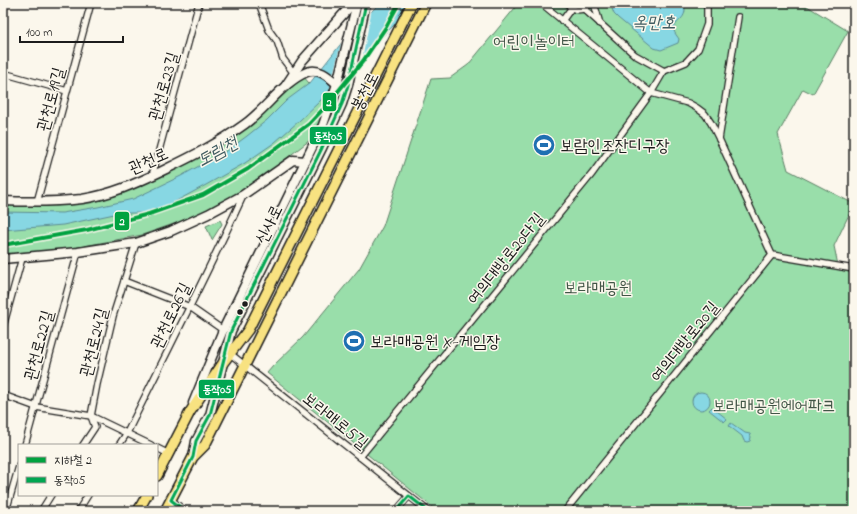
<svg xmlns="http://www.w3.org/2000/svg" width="857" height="514" viewBox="0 0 857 514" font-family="'Indie Flower','Poor Story',sans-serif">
	<rect width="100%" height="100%" fill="#fbf7ec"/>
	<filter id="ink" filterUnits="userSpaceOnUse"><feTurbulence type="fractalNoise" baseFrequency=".025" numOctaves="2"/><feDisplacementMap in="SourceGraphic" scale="8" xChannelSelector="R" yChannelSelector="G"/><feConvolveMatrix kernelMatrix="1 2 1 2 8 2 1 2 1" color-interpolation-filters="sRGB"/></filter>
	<g filter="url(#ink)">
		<g fill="#99deaa" stroke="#5a7d63">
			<polygon points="519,3 802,3 848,31 813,94 803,89 778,134 788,170 854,204 834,246 839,270 854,273 854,511 437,511 267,373 273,366 303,337 359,269 383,226 431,79 450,78 468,65"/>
			<polygon points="298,70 335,114 325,130 310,140 243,192 188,219 142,235 79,247 25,255 3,256 3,202 110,194 245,127"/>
			<polygon points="220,220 222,224 212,240 206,226"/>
		</g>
		<g fill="#87d7e3" stroke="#5c8c93">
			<polygon points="380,3 410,3 396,23 319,102 299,121 274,143 245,163 206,185 154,213 119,213 63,225 3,230 3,212 62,213 98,207 133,199 181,176 228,150 247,136 267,120 287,100 310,83 347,36"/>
			<path d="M610 3H684C689 20 674 20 674 30 674 33 678 37 679 39L678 43 661 50 654 48 618 18 614 14Z"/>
			<circle cx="701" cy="401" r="9"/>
			<polygon points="712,407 727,419 724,422 709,410"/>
			<polygon points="731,423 745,433 750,434 751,437 750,441 747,442 744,441 742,436 729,426"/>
		</g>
		<polygon fill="#fbf7ec" points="372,8 362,60 349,73 356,34 354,34 342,80 328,95 342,39"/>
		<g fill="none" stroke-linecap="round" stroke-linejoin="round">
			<g stroke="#1c1c1c" stroke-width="8">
				<g id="street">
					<polyline points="259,3 269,30 277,41 283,59 293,72"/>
					<polyline points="541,3 651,93 688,103 697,108 705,114 711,123 719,139 772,255"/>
					<path d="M567 3C573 12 584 12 590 3"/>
					<polyline points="594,3 600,24"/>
					<polyline points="584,9 635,55 664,71"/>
					<polyline points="562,21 575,3"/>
					<polyline points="664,71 686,62 698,49 707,24 707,3"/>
					<polyline points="3,73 67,91"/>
					<polyline points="719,139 738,17"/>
					<polyline points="152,176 199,3"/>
					<polyline points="37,202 91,3"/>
					<polyline points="772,255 854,269"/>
					<polyline points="124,281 190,307 223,330"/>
					<polyline points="3,327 22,258"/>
					<polyline points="228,352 428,511"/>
					<polyline points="3,395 36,407 91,416 151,445"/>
					<polyline points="25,445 78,252"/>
					<polyline points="83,445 95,427 91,416 97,384 113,316 136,243"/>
					<path d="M119 445 127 433C166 354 206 276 243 196"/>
					<polyline points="157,448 169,454"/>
					<polyline points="360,457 592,174 651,93 664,71"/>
					<polyline points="171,500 185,511"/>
					<polyline points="6,511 19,466"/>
					<polyline points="41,511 51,495"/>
					<polyline points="78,511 88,495"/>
					<polyline points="396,511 409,496"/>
					<polyline points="565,511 772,255"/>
				</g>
			</g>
			<g stroke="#1c1c1c" stroke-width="11">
				<g id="secondary">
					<polyline points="286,85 302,61 353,3"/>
					<path d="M3 201C29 202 56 202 82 199 110 195 137 183 162 171 191 157 219 143 245 124 266 109 283 82 307 72 318 67 329 77 337 84"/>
					<polyline points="3,259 78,252 136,243 171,231 208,214 243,195 293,160 306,161"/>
					<polyline points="193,403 223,330 323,125 337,84 357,3"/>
					<polyline points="193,457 196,441 210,415 231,331 322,148 342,104 348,85 366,3"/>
				</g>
			</g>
			<g stroke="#1c1c1c" stroke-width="12">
				<g id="primary">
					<polyline points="157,476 190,412 223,363 248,330 412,3"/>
					<polyline points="138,511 147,495"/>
					<polyline points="165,511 193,457 205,445 426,3"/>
				</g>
			</g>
			<use href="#street" stroke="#fbf7ec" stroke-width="5.5"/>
			<use href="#secondary" stroke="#fbf7ec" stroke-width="8"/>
			<use href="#primary" stroke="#f8e281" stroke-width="9"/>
			<g stroke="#fbf7ec" stroke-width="6">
				<g id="bus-1">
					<polyline points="185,511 171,500 193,457 196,441 210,415 231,331 322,148 342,104 348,85 366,3"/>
					<polyline points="396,511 409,496 428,511"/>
				</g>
			</g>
			<use href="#bus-1" stroke="#00a651" stroke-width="3"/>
			<g stroke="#fbf7ec" stroke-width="7">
				<polyline id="metro-1" points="3,245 87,230 149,214 203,195 248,169 309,124 326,106 363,61 386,27 399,3"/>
			</g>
			<use href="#metro-1" stroke="#00a23f" stroke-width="4"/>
		</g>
	</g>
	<defs>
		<g id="stadium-disc" transform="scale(1.15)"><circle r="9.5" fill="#1f6fb2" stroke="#fbf7ec"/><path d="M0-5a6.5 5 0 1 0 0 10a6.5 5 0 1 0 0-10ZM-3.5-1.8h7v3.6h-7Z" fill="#fff"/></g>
	</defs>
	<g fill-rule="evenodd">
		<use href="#stadium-disc" x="544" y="145"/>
		<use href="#stadium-disc" x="354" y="341"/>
	</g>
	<g fill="#1c1c1c" stroke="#fbf7ec" stroke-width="1.5">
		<circle cx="245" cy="304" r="3.5"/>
		<circle cx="240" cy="312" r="3.5"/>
	</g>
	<g text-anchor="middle" stroke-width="3" stroke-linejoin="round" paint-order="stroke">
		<g font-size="17" fill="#425647" stroke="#fbf7ec">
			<text x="534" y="47">어린이놀이터</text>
			<text x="598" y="293">보라매공원</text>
			<text x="774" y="411">보라매공원에어파크</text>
		</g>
		<g font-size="17" fill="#1c1c1c" stroke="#fbf7ec">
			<text transform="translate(163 86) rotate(-74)" y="6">관천로23길</text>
			<text transform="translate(364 91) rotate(-63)" y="6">봉천로</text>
			<text transform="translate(50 99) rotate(-75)" y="6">관천로19길</text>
			<text transform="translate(148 160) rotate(-24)" y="6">관천로</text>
			<text transform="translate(268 224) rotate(-64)" y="6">신사로</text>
			<text transform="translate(505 258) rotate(-51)" y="6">여의대방로20다길</text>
			<text transform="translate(170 315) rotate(-64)" y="6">관천로26길</text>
			<text transform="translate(684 341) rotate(-51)" y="6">여의대방로20길</text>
			<text transform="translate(93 342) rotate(-76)" y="6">관천로24길</text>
			<text transform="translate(38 345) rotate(-75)" y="6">관천로22길</text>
			<text transform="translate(336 420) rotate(39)" y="6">보라매로5길</text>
		</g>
		<g font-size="17" fill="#1c1c1c" stroke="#fbf7ec" text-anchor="start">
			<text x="560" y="151">보람인조잔디구장</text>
			<text x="370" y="347">보라매공원 X-게임장</text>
		</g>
		<g font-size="18" font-style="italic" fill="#415d62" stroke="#fbf7ec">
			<text x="654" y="28">옥만호</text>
			<text transform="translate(217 151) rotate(-29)" y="6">도림천</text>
		</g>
	</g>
	<g stroke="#fbf7ec" stroke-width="1.5">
		<rect x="322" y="92" width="15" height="20" rx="4" fill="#00a23f"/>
		<rect x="309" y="126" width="38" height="19" rx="4" fill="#00a651"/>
		<rect x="114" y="211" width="16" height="20" rx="4" fill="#00a23f"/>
		<rect x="198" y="379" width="37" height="20" rx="4" fill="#00a651"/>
	</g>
	<g font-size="11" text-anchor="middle" font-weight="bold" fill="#fff">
		<text x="329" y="106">2</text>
		<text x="328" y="140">동작05</text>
		<text x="122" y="225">2</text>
		<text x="217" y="393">동작05</text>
	</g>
	<rect width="857" height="514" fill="none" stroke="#fbf7ec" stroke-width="16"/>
	<rect x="8" y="8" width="841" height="498" fill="none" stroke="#1c1c1c" stroke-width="1.5" filter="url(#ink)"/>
	<rect x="18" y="444" width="140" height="52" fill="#fbf7ec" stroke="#a29f99"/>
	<rect x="26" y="457" width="20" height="6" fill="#00a23f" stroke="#a29f99"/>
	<text x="54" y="464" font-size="12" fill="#1c1c1c">지하철 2</text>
	<rect x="26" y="477" width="20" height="6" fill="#00a651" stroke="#a29f99"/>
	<text x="54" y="484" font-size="12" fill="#1c1c1c">동작05</text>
	<path d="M20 36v6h103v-6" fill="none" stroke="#1c1c1c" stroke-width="2"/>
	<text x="26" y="36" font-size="12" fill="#1c1c1c" stroke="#fbf7ec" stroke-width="3" paint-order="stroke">100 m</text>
</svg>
